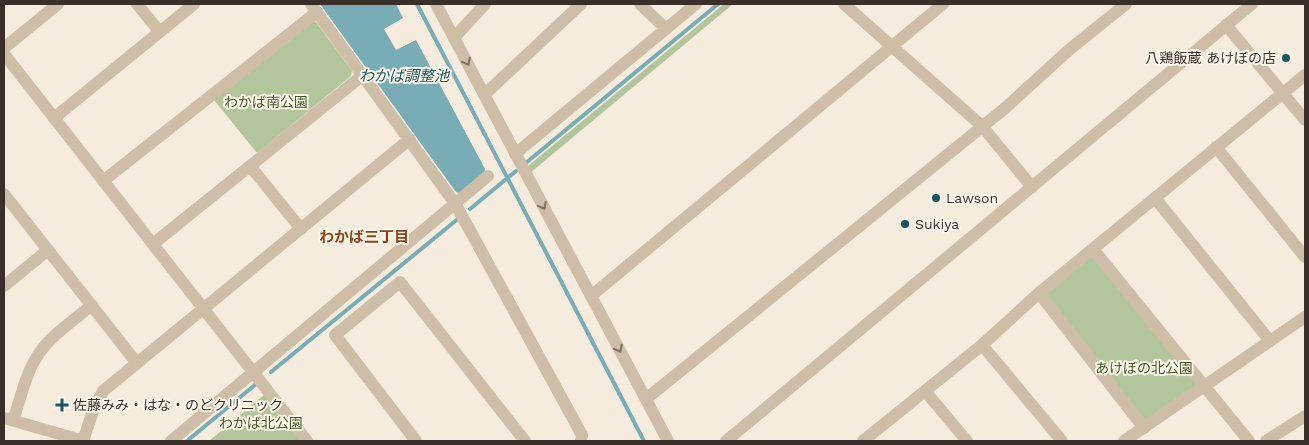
<svg xmlns="http://www.w3.org/2000/svg" width="1309" height="445" viewBox="0 0 1309 445" font-family="'Work Sans','Noto Sans JP',sans-serif">
	<rect width="100%" height="100%" fill="#f5ecdd"/>
	<g fill="#b3c69b">
		<polygon points="724,4 733,4 530,173 528,166"/>
		<polygon points="312,21 316,22 352,71 351,76 257,153 214,100"/>
		<polygon points="1093,249 1205,387 1144,428 1039,293"/>
		<polygon points="264,395 300,441 209,441"/>
	</g>
	<polygon fill="#79adb6" points="320,4 396,4 403,18 384,29 396,50 416,40 485,169 484,173 462,194 456,192"/>
	<g fill="none" stroke-linecap="round" stroke-linejoin="round">
		<g stroke="#79adb6" stroke-width="4">
			<polyline points="417,4 644,441"/>
			<polyline points="527,162 718,4"/>
			<polyline points="470,209 516,171"/>
			<polyline points="271,372 459,218"/>
			<polyline points="187,441 256,384"/>
		</g>
		<g stroke="#cfbea7" stroke-width="12">
			<polyline points="137,4 159,31"/>
			<polyline points="311,4 456,205 582,435 581,441"/>
			<polyline points="436,4 668,441"/>
			<polyline points="640,4 666,29"/>
			<polyline points="844,4 982,126 1032,187"/>
			<polyline points="1226,25 1305,120"/>
			<polyline points="454,38 485,4"/>
			<polyline points="4,48 58,4"/>
			<polyline points="4,54 307,441"/>
			<polyline points="484,95 581,4"/>
			<polyline points="54,118 194,4"/>
			<polyline points="1216,147 1305,257"/>
			<polyline points="515,154 696,4"/>
			<polyline points="251,167 301,229"/>
			<polyline points="103,181 317,12"/>
			<polyline points="4,194 136,362"/>
			<polyline points="1155,198 1270,341"/>
			<polyline points="153,244 363,75"/>
			<polyline points="1093,249 1249,441"/>
			<polyline points="4,286 48,250"/>
			<polyline points="1039,293 1144,428"/>
			<polyline points="591,296 943,4"/>
			<polyline points="982,345 1062,441"/>
			<polyline points="925,391 967,441"/>
			<polyline points="646,399 1004,109 1070,49 1126,4"/>
			<polyline points="4,418 84,441"/>
			<path d="M13 420C21 398 26 371 40 352 53 334 74 320 92 305"/>
			<polyline points="83,441 93,411 103,391 410,139"/>
			<polyline points="171,441 488,176"/>
			<polyline points="416,441 335,335 400,282 525,441"/>
			<polyline points="726,441 1252,4"/>
			<polyline points="863,441 982,345 1039,293 1305,75"/>
			<polyline points="1124,441 1305,317"/>
			<polyline points="1266,441 1305,416"/>
		</g>
	</g>
	<defs><path id="oneway-chevron" d="M-2-3.5L2.5 0L-2 3.5" fill="none" stroke-width="1.6" stroke-linecap="round" stroke-linejoin="round" transform="scale(1.25)"/></defs>
	<g stroke="#7e7062">
		<use href="#oneway-chevron" transform="translate(467 62) rotate(62)"/>
		<use href="#oneway-chevron" transform="translate(543 206) rotate(62)"/>
		<use href="#oneway-chevron" transform="translate(619 349) rotate(62)"/>
	</g>
	<g fill="#195561" stroke="#fcf6eb" stroke-width="2">
		<circle cx="1286" cy="58" r="5"/>
		<circle cx="936" cy="198" r="5"/>
		<circle cx="905" cy="224" r="5"/>
		<path d="M59.5 397.5h5v5h5v5h-5v5h-5v-5h-5v-5h5z"/>
	</g>
	<g text-anchor="middle" stroke-width="4" stroke-linejoin="round" paint-order="stroke">
		<g font-size="14" fill="#3b3029" stroke="#fcf6eb" text-anchor="start">
			<text x="1276" y="63" text-anchor="end">八鶏飯蔵 あけぼの店</text>
			<text x="946" y="203">Lawson</text>
			<text x="915" y="229">Sukiya</text>
			<text x="73" y="410">佐藤みみ・はな・のどクリニック</text>
		</g>
		<g font-size="14" fill="#445c29" stroke="#fcf6eb">
			<text x="266" y="107">わかば南公園</text>
			<text x="1144" y="373">あけぼの北公園</text>
			<text x="261" y="428">わかば北公園</text>
		</g>
		<g font-size="15" font-style="italic" fill="#195561" stroke="#fcf6eb">
			<text x="404" y="81">わかば調整池</text>
		</g>
		<g font-size="15" font-weight="bold" fill="#934218" stroke="#fcf6eb">
			<text x="364" y="242">わかば三丁目</text>
		</g>
	</g>
	<rect width="1309" height="445" fill="none" stroke="#3b3029" stroke-width="10"/>
</svg>
